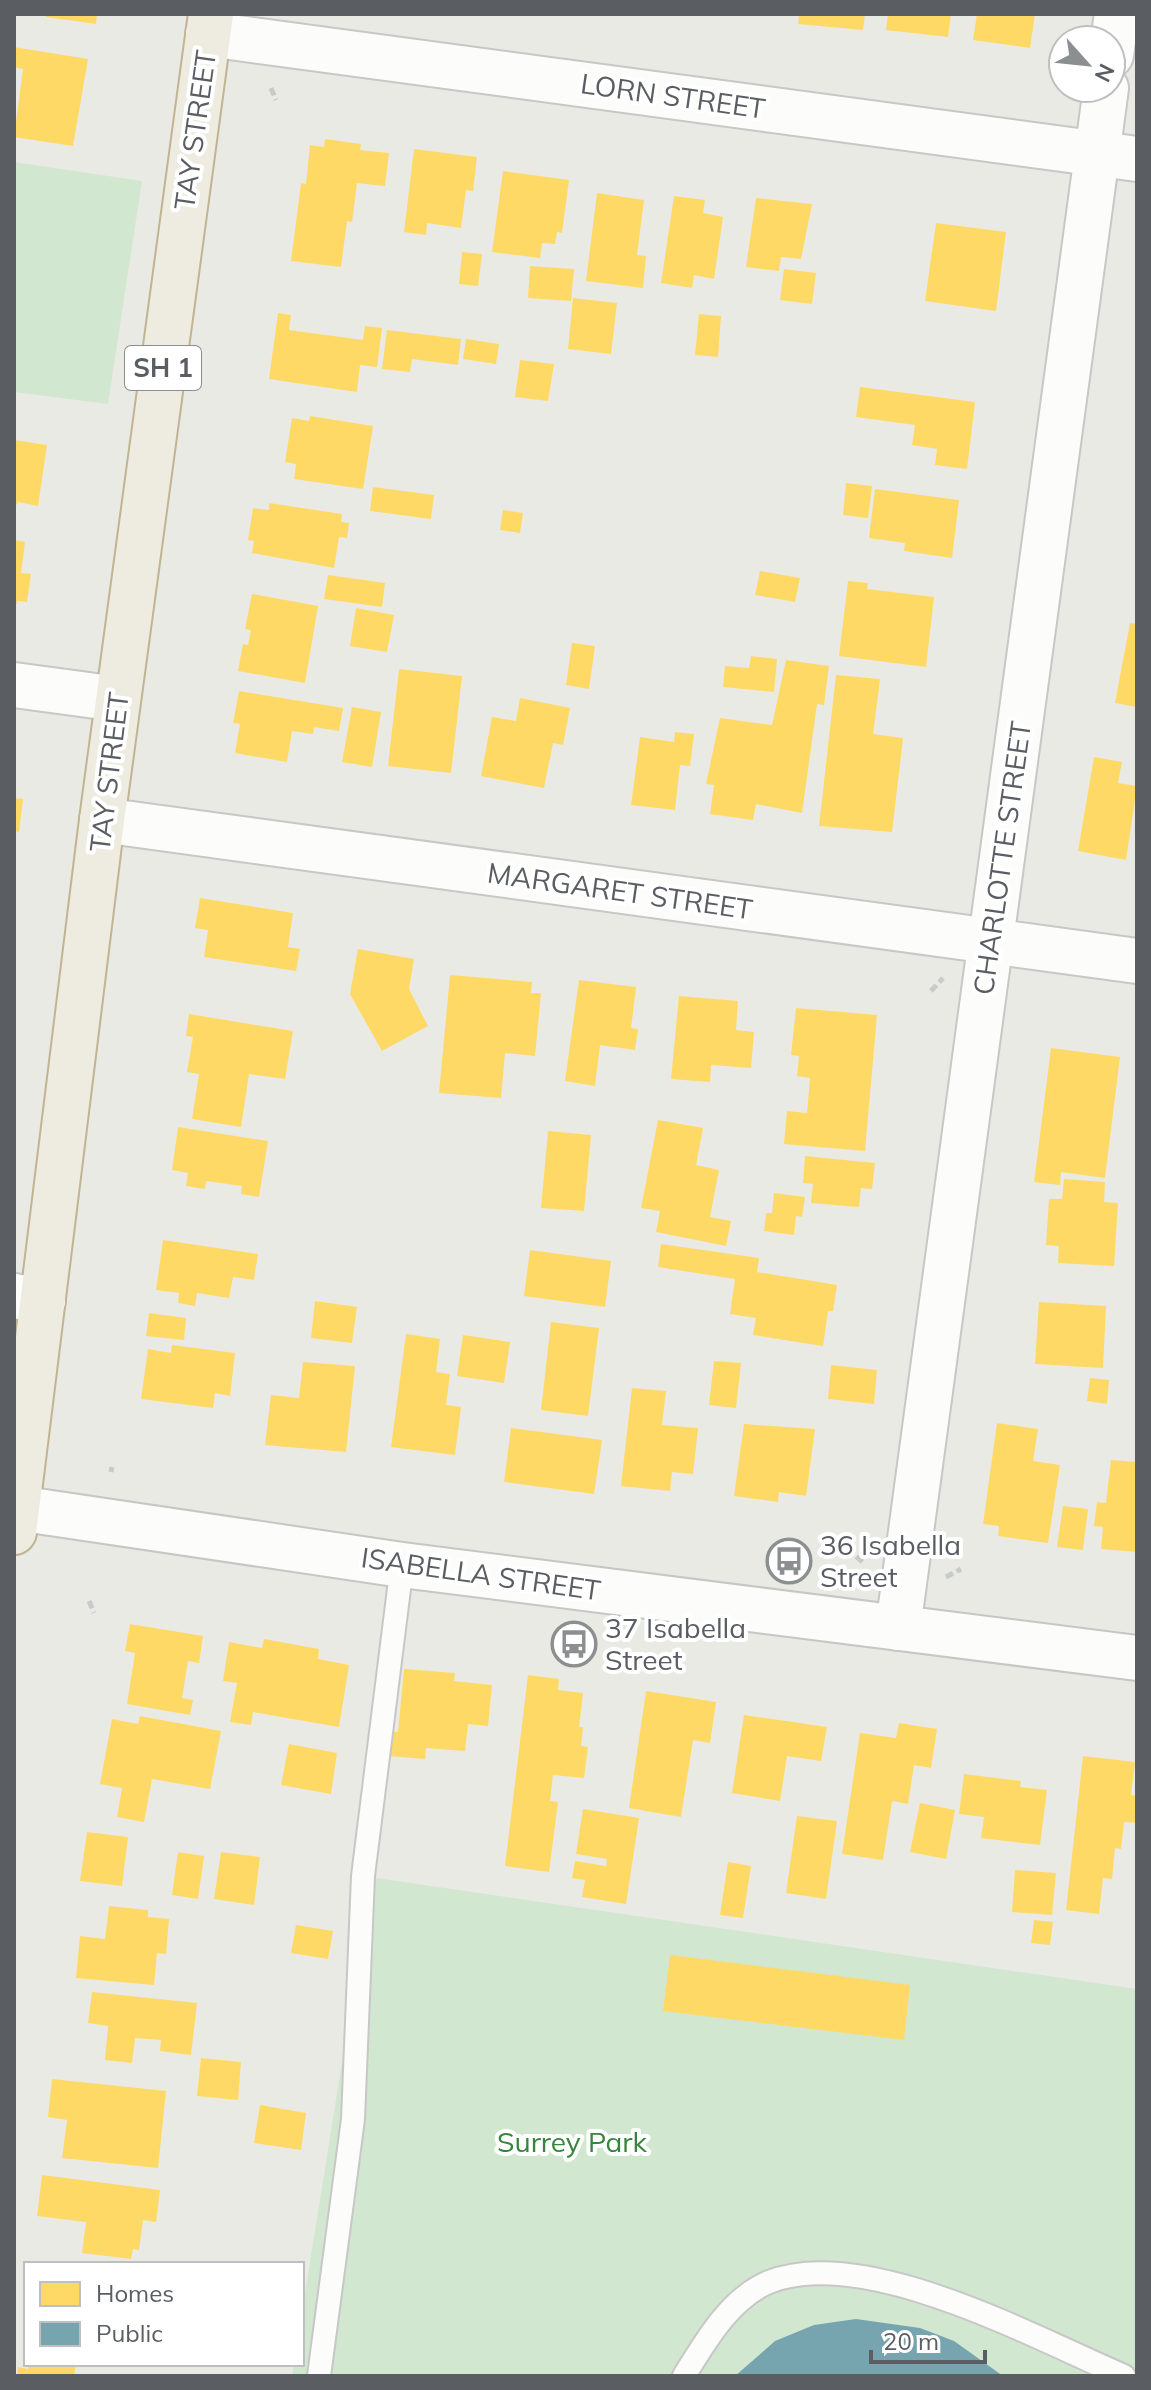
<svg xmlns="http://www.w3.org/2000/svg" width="1151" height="2390" viewBox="0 0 1151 2390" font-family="Mulish,sans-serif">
	<rect width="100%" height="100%" fill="#eaeae5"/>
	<g fill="#d2e7d0">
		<polygon points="14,162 142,181 108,404 14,392"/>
		<polygon points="363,1876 1137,1989 1137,2376 292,2376 294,2364 302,2364 302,2312 371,1881"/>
	</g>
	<g fill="#ffd966">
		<polygon points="46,14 97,14 96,24 46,17"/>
		<polygon points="799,14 865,14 863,30 798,24"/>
		<polygon points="888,14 951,14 948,37 886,30"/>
		<polygon points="977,14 1035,14 1030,48 973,40"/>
		<polygon points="14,47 88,59 73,146 14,137 23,69 14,67"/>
		<polygon points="325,139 361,144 360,150 389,153 385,186 357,183 352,222 347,221 341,267 291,261 301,183 306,184 310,145 324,147"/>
		<polygon points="414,149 477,157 473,191 466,190 461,228 427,223 426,235 404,232"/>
		<polygon points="503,171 569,180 562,233 557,232 555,244 542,243 540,258 492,252"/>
		<polygon points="597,193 644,200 637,255 646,256 643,288 586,281"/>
		<polygon points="674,196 705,200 703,213 723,217 714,279 694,275 692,288 661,283"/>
		<polygon points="756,198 812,204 801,259 781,257 779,271 746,267"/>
		<polygon points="936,223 1006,232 996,311 925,301"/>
		<polygon points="462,252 482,254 478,286 459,284"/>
		<polygon points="530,266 574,269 571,301 528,298"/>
		<polygon points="784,269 816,273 812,304 780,300"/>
		<polygon points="573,298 617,303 611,354 568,349"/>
		<polygon points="278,313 291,315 289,330 363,340 365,326 382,328 377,367 360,365 357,392 269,379"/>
		<polygon points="699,314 721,316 718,357 695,355"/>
		<polygon points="387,330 461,339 458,365 412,359 410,372 382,369"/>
		<polygon points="466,339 499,344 496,364 463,359"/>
		<polygon points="520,360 554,364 548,401 515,397"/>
		<polygon points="860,387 975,402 967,469 935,465 937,449 912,445 915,425 856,417"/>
		<polygon points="310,416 373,426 363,489 294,479 296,464 285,462 292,418 309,421"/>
		<polygon points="14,440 47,445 38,506 18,502 14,509"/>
		<polygon points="846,483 872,486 868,518 843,515"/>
		<polygon points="373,487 434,495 431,519 370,511"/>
		<polygon points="875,489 959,500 952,558 904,551 905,543 869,538"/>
		<polygon points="269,503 342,514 341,522 349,523 347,538 339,537 334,568 252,553 254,541 248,540 253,508 269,510"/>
		<polygon points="503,510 523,513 520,533 500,530"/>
		<polygon points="14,540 25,542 21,573 31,574 27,602 17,601 15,610"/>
		<polygon points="760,571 800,578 795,602 755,595"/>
		<polygon points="328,575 385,583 382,607 324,599"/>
		<polygon points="848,581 868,583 867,589 934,597 926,667 839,656"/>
		<polygon points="252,594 318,606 305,683 238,671 243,644 248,645 251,630 245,629"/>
		<polygon points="356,608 394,615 387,652 350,646"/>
		<polygon points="1130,623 1137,624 1137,707 1115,703"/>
		<polygon points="572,643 595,646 589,689 566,685"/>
		<polygon points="751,656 777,659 774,692 723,687 725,666 749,668"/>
		<polygon points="786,660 829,666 824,705 817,704 802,813 756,804 753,820 710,814 714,785 706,784 720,718 772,725"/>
		<polygon points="399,669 462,676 451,773 388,766"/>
		<polygon points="836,675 880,679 873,734 903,738 892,832 819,826"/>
		<polygon points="239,691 343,708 339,731 314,727 313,734 292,731 287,762 235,753 240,724 233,723"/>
		<polygon points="520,698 570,708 563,745 553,743 544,788 481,776 492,717 516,721"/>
		<polygon points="352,707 381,712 372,767 342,762"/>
		<polygon points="675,732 694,734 690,766 680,765 675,810 631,805 640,737 674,742"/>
		<polygon points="1094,757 1122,762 1118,783 1137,786 1126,860 1078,851"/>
		<polygon points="14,798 23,799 19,832 14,831"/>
		<polygon points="200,898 293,913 288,947 300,949 296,971 204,957 208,930 195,928"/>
		<polygon points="358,949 414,959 409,989 428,1026 382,1051 350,994"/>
		<polygon points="450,975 532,982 531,993 541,993 535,1056 505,1053 501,1098 439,1093"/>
		<polygon points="579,980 636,987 631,1028 638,1029 635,1050 600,1045 595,1086 565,1081"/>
		<polygon points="679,996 738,1001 736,1030 754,1032 751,1068 711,1065 710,1082 671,1079"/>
		<polygon points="796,1008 877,1015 865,1151 784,1144 787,1111 807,1113 810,1078 797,1076 799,1056 791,1055"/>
		<polygon points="189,1014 293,1031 285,1079 249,1074 241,1127 192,1119 199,1074 187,1072 193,1037 186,1036"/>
		<polygon points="1051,1048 1120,1057 1105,1178 1061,1172 1060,1185 1034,1182"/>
		<polygon points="658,1120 703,1128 696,1165 719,1170 710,1217 731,1221 726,1246 656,1232 660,1211 641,1208"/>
		<polygon points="178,1127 268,1141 259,1197 241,1194 242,1186 206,1181 205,1189 186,1186 188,1173 172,1170"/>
		<polygon points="548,1131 591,1135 584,1211 541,1208"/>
		<polygon points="805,1156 875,1163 872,1189 861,1188 859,1207 811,1203 813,1184 803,1183"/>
		<polygon points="1064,1179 1105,1182 1104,1202 1118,1203 1114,1266 1058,1263 1059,1246 1046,1245 1049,1199 1062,1199"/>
		<polygon points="774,1193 805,1197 802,1217 796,1216 794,1235 764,1231 766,1213 772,1213"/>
		<polygon points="163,1240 258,1254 254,1280 233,1277 229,1298 197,1293 195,1306 178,1303 179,1293 156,1290"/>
		<polygon points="661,1244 759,1258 757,1272 837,1285 833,1311 828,1311 823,1346 753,1335 756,1318 730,1314 735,1279 658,1267"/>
		<polygon points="530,1250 611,1261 605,1307 524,1296"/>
		<polygon points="315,1301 357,1307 352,1343 311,1338"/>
		<polygon points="1039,1302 1106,1306 1103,1368 1035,1364"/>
		<polygon points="149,1313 186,1318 184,1340 146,1336"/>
		<polygon points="551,1322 599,1328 588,1416 541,1410"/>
		<polygon points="406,1334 440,1339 436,1372 450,1374 446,1405 461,1407 455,1455 391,1447"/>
		<polygon points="463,1335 510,1342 504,1383 457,1376"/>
		<polygon points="172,1345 235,1353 230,1396 215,1393 213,1408 141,1399 148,1349 171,1353"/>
		<polygon points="714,1361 741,1363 736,1408 709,1405"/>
		<polygon points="303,1362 355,1366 346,1452 265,1445 271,1395 299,1398"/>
		<polygon points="831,1365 877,1370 874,1404 828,1399"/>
		<polygon points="1090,1378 1109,1380 1107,1404 1087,1401"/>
		<polygon points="632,1388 666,1391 662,1425 698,1428 693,1474 672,1472 670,1491 621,1486"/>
		<polygon points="997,1423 1038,1429 1033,1461 1060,1465 1048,1543 998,1536 999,1526 983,1524"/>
		<polygon points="744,1424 815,1429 806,1496 779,1492 778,1502 734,1496"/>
		<polygon points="511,1428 602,1440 594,1494 504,1482"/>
		<polygon points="1111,1460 1137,1462 1137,1552 1101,1549 1103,1527 1094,1526 1097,1502 1106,1503"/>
		<polygon points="1063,1506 1088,1509 1083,1550 1057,1547"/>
		<polygon points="130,1624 203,1636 199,1663 188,1661 182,1698 193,1700 190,1715 127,1704 135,1653 125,1651"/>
		<polygon points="264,1639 319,1649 318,1659 349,1665 339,1727 253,1712 251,1725 230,1722 237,1683 223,1681 229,1642 262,1648"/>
		<polygon points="404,1669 455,1673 454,1681 492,1685 488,1726 468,1724 465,1751 426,1748 425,1759 387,1756 389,1731 398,1732"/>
		<polygon points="528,1675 559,1679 558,1690 583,1693 579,1727 583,1727 581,1746 588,1747 584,1778 553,1775 550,1801 558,1802 549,1872 505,1866"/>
		<polygon points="646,1691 716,1702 710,1743 693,1740 681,1817 629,1808"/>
		<polygon points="744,1715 827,1727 821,1761 787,1756 780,1801 732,1793"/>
		<polygon points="140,1716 221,1731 210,1789 152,1779 144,1822 117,1817 122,1788 100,1784 112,1719 138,1724"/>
		<polygon points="899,1723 937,1729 931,1768 914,1765 908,1804 892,1801 883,1860 842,1854 860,1733 896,1738"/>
		<polygon points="289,1744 337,1753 331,1794 281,1785"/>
		<polygon points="1083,1756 1135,1762 1131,1795 1137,1796 1137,1823 1124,1822 1121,1849 1115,1848 1112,1879 1103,1878 1099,1914 1066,1910"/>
		<polygon points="964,1774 1021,1781 1020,1787 1047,1790 1040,1845 981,1838 984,1817 959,1814"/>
		<polygon points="920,1803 955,1810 946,1859 910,1852"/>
		<polygon points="583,1809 639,1818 626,1904 582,1897 585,1880 572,1878 575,1861 606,1866 607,1859 576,1854"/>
		<polygon points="797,1816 837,1821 826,1899 786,1893"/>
		<polygon points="87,1832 128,1837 122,1886 80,1881"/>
		<polygon points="178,1852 204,1856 198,1899 172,1895"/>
		<polygon points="221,1852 260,1857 254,1905 214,1899"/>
		<polygon points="728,1862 751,1866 743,1918 720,1915"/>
		<polygon points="1015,1870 1056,1873 1052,1915 1012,1912"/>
		<polygon points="109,1906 148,1910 148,1917 169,1919 166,1954 157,1953 154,1985 76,1978 80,1936 105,1939"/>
		<polygon points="1034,1920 1053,1922 1050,1945 1031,1943"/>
		<polygon points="296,1925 333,1931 328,1959 291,1953"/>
		<polygon points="670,1955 910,1985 904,2040 663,2011"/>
		<polygon points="92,1992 197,2003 191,2055 160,2051 161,2040 135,2038 132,2063 105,2060 108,2026 88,2023"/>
		<polygon points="201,2058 241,2062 238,2100 197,2096"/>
		<polygon points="52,2079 166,2091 158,2168 62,2158 67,2120 48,2117"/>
		<polygon points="260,2105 306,2113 301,2150 254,2143"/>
		<polygon points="42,2175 160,2190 156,2222 143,2220 139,2250 133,2249 131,2259 82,2253 86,2222 37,2216"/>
		<polygon points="29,2364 76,2364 74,2376 17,2376 18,2367 28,2369"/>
	</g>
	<polygon fill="#76a5af" points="856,2319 920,2328 954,2341 1003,2376 735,2376 775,2341 814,2325"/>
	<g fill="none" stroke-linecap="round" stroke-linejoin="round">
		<g stroke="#c7c7c7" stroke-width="26">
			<g id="lane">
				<polyline points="319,2376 353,2119 363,1876 402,1565"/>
				<path d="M684 2376C705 2342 730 2298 769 2282 864 2244 1035 2338 1124 2376"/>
			</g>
		</g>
		<g stroke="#c7c7c7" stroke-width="48">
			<g id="street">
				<polyline points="208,34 1137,159"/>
				<polyline points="1111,55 1117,14"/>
				<polyline points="14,685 118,699"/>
				<polyline points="102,820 1137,961"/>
				<polyline points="14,1296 43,1301"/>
				<polyline points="898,1628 1106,88"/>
			</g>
		</g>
		<g stroke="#c6c7c5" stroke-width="48">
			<polyline id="secondary" points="17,1508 402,1565 1137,1658"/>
		</g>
		<g stroke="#c1b493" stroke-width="48">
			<polyline id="highway" points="14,1532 102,820 211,14"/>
		</g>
		<g stroke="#c7ccca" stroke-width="5" stroke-dasharray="8 4" stroke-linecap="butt">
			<polyline points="271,88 276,100"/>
			<polyline points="931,991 943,978"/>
			<polyline points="111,1472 112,1467"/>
			<polyline points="847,1549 865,1564"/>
			<polyline points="946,1577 961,1569"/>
			<polyline points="89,1601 94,1613"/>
		</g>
		<use href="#lane" stroke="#fcfcfb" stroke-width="22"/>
		<use href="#street" stroke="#fcfcfb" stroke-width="44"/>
		<use href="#secondary" stroke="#fcfcfb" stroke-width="44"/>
		<use href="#highway" stroke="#eeebe0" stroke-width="44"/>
	</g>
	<defs>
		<g id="bus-ring" transform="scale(2.3)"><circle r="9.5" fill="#fff" stroke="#8c8f90" stroke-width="1.5"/><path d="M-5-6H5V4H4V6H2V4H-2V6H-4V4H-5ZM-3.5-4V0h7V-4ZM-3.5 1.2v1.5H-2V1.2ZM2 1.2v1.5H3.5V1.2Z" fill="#8c8f90"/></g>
	</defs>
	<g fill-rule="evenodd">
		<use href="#bus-ring" x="789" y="1561"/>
		<use href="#bus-ring" x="574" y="1644"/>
	</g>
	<g text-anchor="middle" stroke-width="8" stroke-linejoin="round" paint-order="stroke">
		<rect fill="#fff" stroke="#8c8e92" stroke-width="2" x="125" y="346" width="76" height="44" rx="6"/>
		<g font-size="26" font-weight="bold" fill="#5a5e63">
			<text x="163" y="377">SH 1</text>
		</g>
		<g font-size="28" fill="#5a5e63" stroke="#fff">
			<text transform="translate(673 96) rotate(8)" y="10">LORN STREET</text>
			<text transform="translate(195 130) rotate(-82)" y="10">TAY STREET</text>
			<text transform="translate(109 772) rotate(-83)" y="10">TAY STREET</text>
			<text transform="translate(1002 858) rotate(-82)" y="10">CHARLOTTE STREET</text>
			<text transform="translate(620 891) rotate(8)" y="10">MARGARET STREET</text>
			<text transform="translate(481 1574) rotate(8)" y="10">ISABELLA STREET</text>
		</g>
		<g font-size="28" fill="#5a5e63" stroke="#fff" text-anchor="start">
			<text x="820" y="1555">36 Isabella<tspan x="820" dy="32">Street</tspan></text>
			<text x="605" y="1638">37 Isabella<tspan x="605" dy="32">Street</tspan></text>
		</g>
		<g font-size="28" fill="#37853c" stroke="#fff">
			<text x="572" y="2152">Surrey Park</text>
		</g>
	</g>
	<rect width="1151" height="2390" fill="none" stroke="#5a5e63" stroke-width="32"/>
	<rect x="24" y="2262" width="280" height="104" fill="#ffffff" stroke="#bdbfc1" stroke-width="2"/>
	<rect x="40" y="2282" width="40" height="24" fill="#ffd966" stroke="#bdbfc1" stroke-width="2"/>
	<text x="96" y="2302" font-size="24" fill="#5a5e63">Homes</text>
	<rect x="40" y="2322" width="40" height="24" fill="#76a5af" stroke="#bdbfc1" stroke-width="2"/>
	<text x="96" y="2342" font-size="24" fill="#5a5e63">Public</text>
	<g transform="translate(1087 64) rotate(117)"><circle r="38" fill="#ffffff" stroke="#bdbfc1" stroke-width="2"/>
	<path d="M0-6L14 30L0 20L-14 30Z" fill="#8c8f90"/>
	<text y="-12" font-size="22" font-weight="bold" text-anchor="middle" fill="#5a5e63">N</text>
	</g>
	<path d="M871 2350v12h114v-12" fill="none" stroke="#5a5e63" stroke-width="4"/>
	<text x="883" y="2350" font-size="24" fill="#5a5e63" stroke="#ffffff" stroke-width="6" paint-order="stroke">20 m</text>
</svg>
